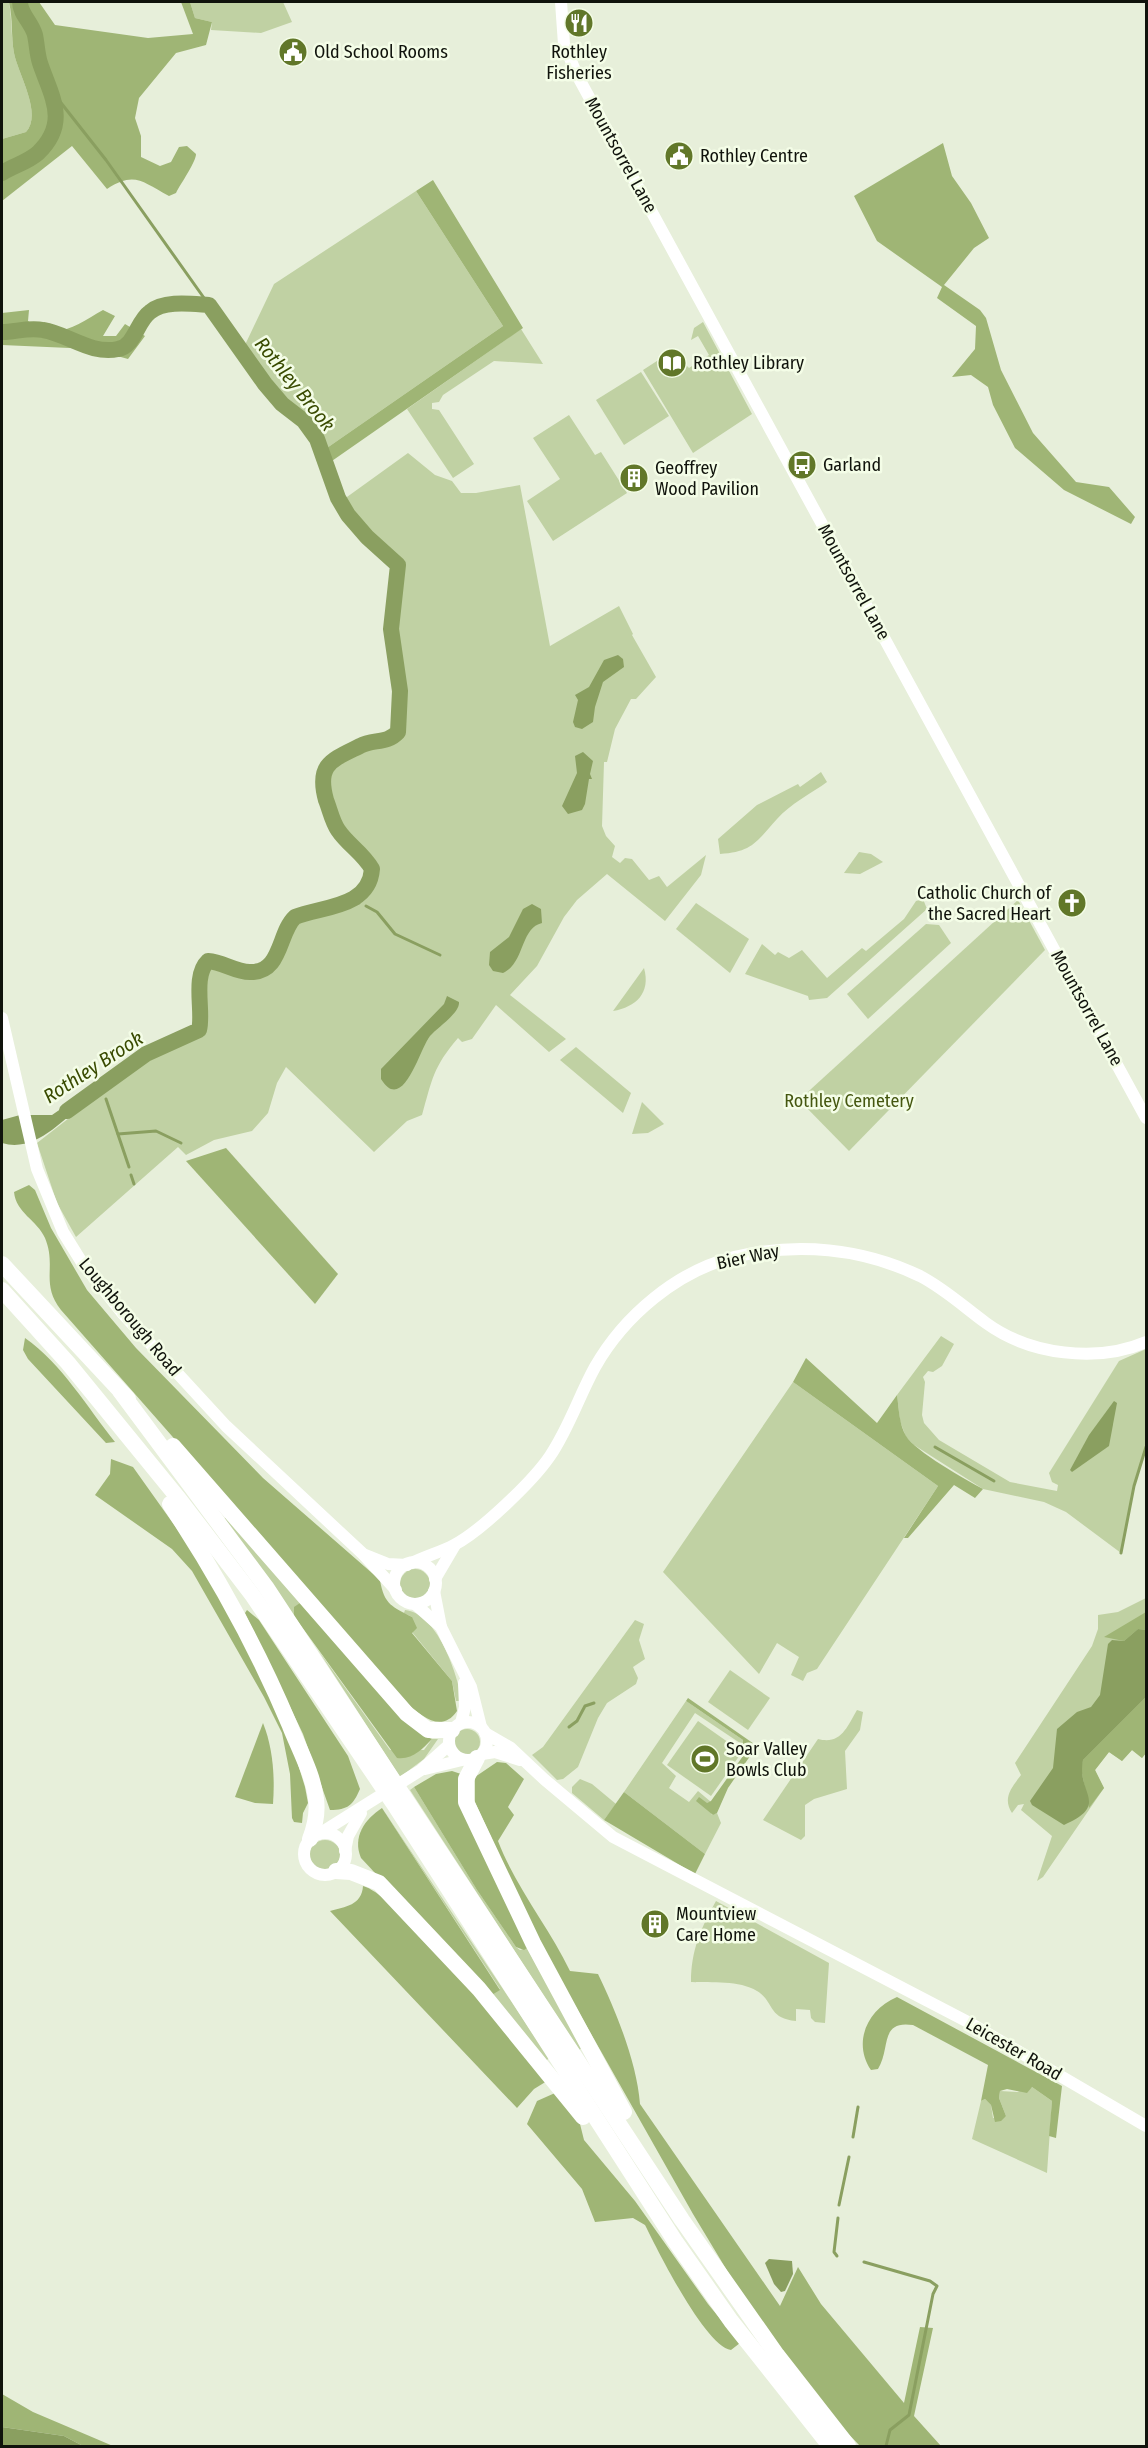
<svg xmlns="http://www.w3.org/2000/svg" width="1148" height="2448" viewBox="0 0 1148 2448" font-family="'Fira Sans Condensed',sans-serif">
	<rect width="100%" height="100%" fill="#e7efda"/>
	<g fill="#c0d1a3">
		<path d="M2 2H9C12 19 11 36 14 53 18 74 43 114 26 132L2 139Z"/>
		<polygon points="190,2 283,2 292,22 261,33 211,30 212,22 195,18"/>
		<polygon points="416,191 503,326 324,450 311,424 267,382 244,347 274,284"/>
		<polygon points="703,322 752,414 693,453 643,370 660,359 673,374 685,364 689,368 709,355 698,336 691,340 694,328"/>
		<polygon points="521,329 543,364 494,361 443,395 439,402 432,403 432,409 439,410 474,464 453,478 407,409"/>
		<polygon points="641,372 669,416 624,445 596,400"/>
		<polygon points="569,415 595,455 601,452 627,493 553,541 527,501 560,479 533,438"/>
		<path d="M408 453 435 475 452 481 461 493H476L520 485 550 646 619 606 633 634 632 635 656 677 636 699H631L615 729 607 762H604L602 826 606 836 615 846 612 857 620 863 625 858 632 859 649 880 659 876 667 887 706 855 701 875 665 921 607 874 577 900 564 917 537 966 510 995 566 1039 549 1052 496 1005 472 1039 462 1042 458 1038C433 1067 432 1080 422 1115L407 1121 374 1152 286 1067 277 1083 268 1113 252 1131 214 1140 186 1155 178 1147 76 1237 57 1203 37 1143 87 1104 88 1098 142 1061 204 1029 202 1001 208 961C224 965 242 973 258 970 281 965 278 938 290 922 301 907 333 910 350 901 361 896 366 882 371 872 365 855 350 847 340 832 335 827 334 817 331 811 324 791 316 769 338 757 357 745 380 745 398 732L400 699 391 624 398 566 365 535 340 502Z"/>
		<path d="M821 772 827 782C812 793 790 804 777 819 757 841 753 852 720 854L718 839 757 805 798 784 800 787Z"/>
		<polygon points="859,852 871,854 883,862 860,874 844,873"/>
		<polygon points="923,899 927,909 827,998 809,1000 808,996 745,974 762,944 775,955 778,952 789,958 802,950 827,978 862,948 866,951 904,919 916,901"/>
		<polygon points="1018,900 1045,950 849,1151 799,1100"/>
		<polygon points="696,903 749,939 730,973 676,929"/>
		<polygon points="926,924 939,925 951,943 868,1019 847,994"/>
		<path d="M644 968C651 993 636 1007 613 1011Z"/>
		<polygon points="576,1047 631,1093 623,1113 560,1060"/>
		<polygon points="642,1102 664,1124 648,1133 632,1134"/>
		<polygon points="941,1336 954,1344 942,1366 933,1372 928,1371 923,1377 925,1382 922,1415 924,1423 939,1440 1010,1482 1057,1491 1058,1485 1052,1482 1049,1473 1119,1361 1146,1349 1146,1447 1134,1486 1121,1553 1066,1512 1044,1502 983,1489 914,1445 906,1437 900,1421 897,1395"/>
		<polygon points="793,1382 938,1486 817,1669 807,1673 803,1681 791,1675 799,1657 777,1643 759,1674 663,1572"/>
		<polygon points="227,1516 305,1605 294,1616 222,1520"/>
		<circle cx="415" cy="1584" r="15"/>
		<path d="M1146 1598V1753L1142 1758 1132 1750 1122 1761 1109 1752 1095 1770 1104 1788 1043 1877 1037 1881 1052 1836 1021 1810 1024 1804 1018 1805 1012 1813C1002 1798 1012 1787 1021 1775L1015 1763 1092 1646 1098 1629V1615L1118 1612Z"/>
		<path d="M405 1610C437 1613 457 1672 462 1701H456L452 1681 412 1632V1617L404 1613Z"/>
		<polygon points="635,1620 644,1624 639,1640 645,1659 633,1667 638,1678 636,1684 607,1703 598,1718 578,1767 563,1779 557,1780 532,1755 543,1747"/>
		<polygon points="318,1650 390,1750 424,1750 432,1739 438,1739 424,1759 400,1777"/>
		<polygon points="730,1670 770,1698 748,1730 708,1702"/>
		<polygon points="686,1701 743,1740 743,1745 695,1713 662,1763 676,1776 669,1788 689,1802 698,1791 711,1802 707,1803 712,1815 717,1813 721,1823 705,1854 624,1792"/>
		<path d="M857 1710 863 1712 860 1730 845 1751 847 1789 814 1799 805 1805V1836L801 1840 763 1820 818 1739C841 1745 847 1727 857 1710Z"/>
		<polygon points="698,1721 742,1752 711,1796 667,1765"/>
		<circle cx="467" cy="1742" r="13"/>
		<polygon points="580,1779 592,1784 616,1804 604,1820 572,1793 572,1787"/>
		<polygon points="414,1787 477,1890 516,1947 520,1950 527,1948 582,2048 579,2050 410,1790"/>
		<polygon points="382,1808 549,2058 544,2063 488,1997 500,1989"/>
		<circle cx="325" cy="1856" r="16"/>
		<path d="M716 1901 829 1963 825 2023 815 2022 811 2018 810 2010 796 2009V2021C767 2018 775 2002 757 1991 739 1980 712 1983 691 1982 691 1950 701 1928 716 1901Z"/>
		<polygon points="1032,2087 1052,2101 1047,2173 972,2139 981,2101 985,2099 991,2105 993,2118 1006,2116 999,2098 1000,2091 1017,2092"/>
	</g>
	<g fill="#9fb575">
		<path d="M9 2H39L55 25 148 38 193 34 181 2H190L195 18 212 22 206 45 176 53 139 98 135 118 141 136V157L160 166 171 162 179 147 187 146 196 154C196 162 181 183 176 193L169 196C142 182 135 171 107 189L72 146 2 201V139L26 132C43 114 18 74 14 53 11 36 13 19 9 2Z"/>
		<polygon points="943,143 952,176 971,203 989,238 974,248 944,285 980,310 986,318 1001,370 1033,433 1076,482 1109,487 1135,517 1131,524 1064,490 1015,448 993,405 988,387 971,375 952,377 975,349 976,326 937,298 942,287 877,241 854,196"/>
		<polygon points="433,180 523,328 329,463 324,450 503,326 416,191"/>
		<path d="M29 310 28 321C57 343 78 324 103 310L115 316 103 336H116L125 324 145 336 128 359 92 349 2 345V313Z"/>
		<polygon points="226,1148 338,1274 315,1304 186,1161"/>
		<path d="M29 1185 35 1190 51 1228 87 1290 136 1348 263 1478 380 1580C384 1605 393 1607 412 1617L417 1628 412 1633 452 1681 457 1711C442 1733 422 1717 407 1703L61 1310C40 1283 57 1267 45 1238 37 1220 16 1213 14 1192Z"/>
		<path d="M25 1338C62 1364 87 1407 115 1442L106 1443 28 1359 23 1350Z"/>
		<path d="M806 1358 877 1423 897 1395C899 1409 899 1424 906 1436 915 1451 966 1480 983 1489L975 1498 954 1485 908 1538H904L938 1486 793 1382Z"/>
		<polygon points="111,1459 133,1467 187,1543 203,1568 258,1669 293,1748 305,1787 308,1803 303,1813 302,1823 294,1822 292,1818 290,1774 282,1733 264,1697 192,1571 172,1549 95,1495 110,1474"/>
		<path d="M300 1603 424 1736 432 1739C422 1749 413 1760 397 1758L294 1616V1607Z"/>
		<path d="M247 1610 259 1620 348 1756 360 1789C353 1805 348 1810 330 1810L303 1734 245 1613Z"/>
		<polygon points="1146,1612 1146,1630 1138,1629 1124,1641 1104,1637"/>
		<polygon points="1146,1697 1146,1753 1142,1758 1132,1750 1122,1761 1109,1752 1095,1770 1104,1788 1089,1808 1081,1768 1083,1760"/>
		<polygon points="688,1698 757,1746 728,1788 717,1813 713,1815 696,1801 699,1797 707,1803 711,1801 748,1749 743,1745 743,1740 686,1701"/>
		<path d="M263 1723C273 1748 275 1777 273 1804L255 1803 235 1797Z"/>
		<path d="M497 1762 506 1763 524 1779 508 1807 514 1815 498 1841C516 1888 549 1927 570 1971L598 1974C616 2011 637 2063 640 2104L780 2306 798 2267 821 2304 904 2403 920 2327 933 2328 914 2416 941 2446H860L837 2422 752 2312 693 2214 538 1940 475 1802V1777Z"/>
		<polygon points="452,1771 461,1774 527,1948 524,1950 516,1947 477,1890 414,1787 436,1774"/>
		<polygon points="624,1792 705,1854 695,1874 604,1820"/>
		<path d="M382 1808 500 1990 490 1996 361 1858C352 1837 365 1819 382 1808Z"/>
		<path d="M363 1886C402 1897 515 2044 547 2081L534 2089 517 2108 330 1911C345 1907 362 1905 363 1886Z"/>
		<path d="M897 1997 1062 2086 1056 2138 1049 2136 1052 2101 1032 2087 1027 2093 1007 2089 1000 2091 999 2098 1006 2116 1001 2121 995 2122 991 2105 985 2099 981 2101 988 2065 913 2025C879 2020 891 2048 878 2069L871 2070C852 2042 868 2009 897 1997Z"/>
		<path d="M555 2093 580 2124 584 2140 635 2201 708 2304 740 2343 731 2350C705 2346 658 2251 645 2225L633 2218 595 2222 582 2189 527 2124 537 2101Z"/>
		<polygon points="2,2394 33,2412 113,2446 83,2446 64,2436 2,2427"/>
	</g>
	<g fill="#8a9f60">
		<polygon points="618,655 623,659 624,667 603,682 595,707 593,722 582,729 575,727 573,722 578,700 575,695 589,687 604,660"/>
		<polygon points="583,752 593,761 590,774 592,779 589,779 585,804 582,810 568,814 562,806 577,773 575,756"/>
		<path d="M532 904 541 909 542 923C520 928 525 963 503 973L493 971 489 965 490 952 509 937 523 909Z"/>
		<path d="M447 996 459 1002C460 1013 438 1027 430 1036 420 1048 403 1115 381 1079V1069L444 1004Z"/>
		<path d="M81 1095 86 1102C61 1121 35 1153 2 1143V1120L20 1115H52Z"/>
		<polygon points="1114,1401 1117,1403 1109,1446 1072,1472 1070,1470 1089,1435"/>
		<path d="M1138 1629 1146 1630V1697L1083 1760C1076 1794 1111 1804 1064 1825L1032 1805 1030 1801 1053 1768 1057 1729 1077 1712 1091 1707 1100 1695 1108 1644 1112 1640 1124 1641Z"/>
		<polygon points="769,2259 792,2261 793,2274 785,2291 781,2292 774,2284 765,2263"/>
		<polygon points="2,2427 64,2436 83,2446 2,2446"/>
	</g>
	<g fill="none" stroke-linecap="round" stroke-linejoin="round">
		<g stroke="#8a9f60" stroke-width="3">
			<polyline points="54,94 106,160 209,305"/>
			<polyline points="351,901 359,903"/>
			<polyline points="366,906 377,912 395,934 440,955"/>
			<polyline points="106,1099 129,1167"/>
			<polyline points="118,1134 156,1131 181,1143"/>
			<polyline points="131,1175 134,1184"/>
			<polyline points="935,1447 994,1481"/>
			<polyline points="1121,1553 1134,1486 1146,1447"/>
			<polyline points="569,1727 577,1721 585,1706 594,1703"/>
			<polyline points="853,2137 858,2107"/>
			<polyline points="839,2205 849,2157"/>
			<polyline points="837,2256 834,2252 838,2218"/>
			<polyline points="864,2262 930,2281 937,2286 933,2294 909,2415 890,2430 886,2446"/>
		</g>
		<g stroke="#8a9f60" stroke-width="16">
			<path d="M2 173C13 166 28 162 38 153 70 122 51 96 40 63 37 54 37 44 35 35 32 23 20 14 20 2"/>
			<path d="M2 332C15 332 29 327 43 330 68 334 91 355 118 349 135 346 137 321 150 312 164 300 192 304 209 305L265 384 282 404 304 421 317 439 338 498 348 515 367 537 398 565 391 629 400 691 398 732C387 744 373 739 360 746 332 760 316 764 326 800 330 810 332 821 338 830 348 845 363 853 372 869 369 908 323 906 295 917 278 933 282 973 250 972 235 972 223 962 208 961 192 976 204 1013 199 1030L146 1054 67 1111"/>
		</g>
		<g stroke="#fff" stroke-width="12">
			<polyline points="561,2 564,44 577,75 1146,1118"/>
			<polyline points="2,1018 37,1169 63,1232 81,1261 123,1314 226,1426 362,1553 396,1590"/>
			<polyline points="363,1554 388,1564 407,1565"/>
			<circle cx="415" cy="1583" r="21"/>
			<path d="M412 1563C426 1556 441 1552 454 1545 481 1531 533 1481 550 1456 569 1428 579 1396 595 1367 624 1316 677 1271 734 1257 797 1242 862 1248 920 1276 945 1289 964 1307 986 1323 1030 1355 1097 1363 1146 1342"/>
			<polyline points="435,1579 455,1545"/>
			<polyline points="434,1591 441,1627 471,1687 481,1727"/>
			<polyline points="415,1604 441,1627"/>
			<circle cx="468" cy="1741" r="19"/>
			<polyline points="461,1723 465,1707 464,1683"/>
			<polyline points="485,1733 511,1748 545,1780 613,1837 968,2022 1146,2126"/>
			<polyline points="482,1754 495,1752 520,1760"/>
			<polyline points="425,1769 462,1760"/>
			<circle cx="325" cy="1854" r="21"/>
			<polyline points="319,1834 421,1770 449,1745"/>
			<polyline points="345,1851 348,1836 361,1813"/>
		</g>
		<g stroke="#fff" stroke-width="16">
			<polyline points="2,1264 128,1399"/>
			<polyline points="2,1290 68,1363 179,1499 253,1596 394,1804 675,2241 731,2321 830,2446"/>
			<polyline points="120,1391 266,1587 682,2220 777,2355 848,2446"/>
			<polyline points="173,1446 407,1714 428,1730 452,1730"/>
			<path d="M170 1504C217 1575 257 1647 290 1726 299 1749 313 1774 316 1799 318 1813 315 1826 310 1839"/>
			<polyline points="477,1758 466,1779 466,1802 533,1943 624,2112"/>
			<polyline points="336,1871 351,1872 379,1883 479,1989 583,2117"/>
		</g>
	</g>
	<defs>
		<g id="restaurant-disc" transform="scale(1.5)"><circle r="9.5" fill="#617729" stroke="#f4fde7"/><path d="M-5-6h1v4h1v-4h1v4h1v-4h1v5L-1.5 .5V6h-2V.5L-5-1ZM5-6V6H3V1.5H1.5Q1.5-4 5-6Z" fill="#fff"/></g>
		<g id="civic-disc" transform="scale(1.5)"><circle r="9.5" fill="#617729" stroke="#f4fde7"/><path d="M-.6-6.5H3V-4.5H.6V-3L4-1V1h2V6H-6V1h2V-1L-.6-3ZM-1.2 2.5V6h2.4V2.5Z" fill="#fff"/></g>
		<g id="library-disc" transform="scale(1.5)"><circle r="9.5" fill="#617729" stroke="#f4fde7"/><path d="M-6-4Q-3-5.5-.7-3.5V5Q-3 3-6 4ZM6-4Q3-5.5 .7-3.5V5Q3 3 6 4Z" fill="#fff"/></g>
		<g id="bus-disc" transform="scale(1.5)"><circle r="9.5" fill="#617729" stroke="#f4fde7"/><path d="M-5-6H5V4H4V6H2V4H-2V6H-4V4H-5ZM-3.5-4V0h7V-4ZM-3.5 1.2v1.5H-2V1.2ZM2 1.2v1.5H3.5V1.2Z" fill="#fff"/></g>
		<g id="building-disc" transform="scale(1.5)"><circle r="9.5" fill="#617729" stroke="#f4fde7"/><path d="M-4-6H4V6H1V3H-1V6H-4ZM-2.5-4.3h1.7v1.8h-1.7ZM.8-4.3h1.7v1.8H.8ZM-2.5-1h1.7V.8h-1.7ZM.8-1h1.7V.8H.8Z" fill="#fff"/></g>
		<g id="church-disc" transform="scale(1.5)"><circle r="9.5" fill="#617729" stroke="#f4fde7"/><path d="M-1.2-6h2.4v3.5h3.3v2.4h-3.3V6h-2.4V-.1h-3.3v-2.4h3.3Z" fill="#fff"/></g>
		<g id="stadium-disc" transform="scale(1.5)"><circle r="9.5" fill="#617729" stroke="#f4fde7"/><path d="M0-5a6.5 5 0 1 0 0 10a6.5 5 0 1 0 0-10ZM-3.5-1.8h7v3.6h-7Z" fill="#fff"/></g>
	</defs>
	<g fill-rule="evenodd">
		<use href="#restaurant-disc" x="579" y="23"/>
		<use href="#civic-disc" x="293" y="52"/>
		<use href="#civic-disc" x="679" y="156"/>
		<use href="#library-disc" x="672" y="363"/>
		<use href="#bus-disc" x="802" y="465"/>
		<use href="#building-disc" x="634" y="478"/>
		<use href="#church-disc" x="1072" y="903"/>
		<use href="#stadium-disc" x="705" y="1759"/>
		<use href="#building-disc" x="655" y="1924"/>
	</g>
	<g text-anchor="middle" stroke-width="5" stroke-linejoin="round" paint-order="stroke">
		<g font-size="18" fill="#10130c" stroke="#f4fde7" text-anchor="start">
			<text x="314" y="58">Old School Rooms</text>
			<text x="579" y="58" text-anchor="middle">Rothley<tspan x="579" dy="21">Fisheries</tspan></text>
			<text x="700" y="162">Rothley Centre</text>
			<text x="693" y="369">Rothley Library</text>
			<text x="823" y="471">Garland</text>
			<text x="655" y="474">Geoffrey<tspan x="655" dy="21">Wood Pavilion</tspan></text>
			<text x="1051" y="899" text-anchor="end">Catholic Church of<tspan x="1051" dy="21">the Sacred Heart</tspan></text>
			<text x="726" y="1755">Soar Valley<tspan x="726" dy="21">Bowls Club</tspan></text>
			<text x="676" y="1920">Mountview<tspan x="676" dy="21">Care Home</tspan></text>
		</g>
		<g font-size="18" fill="#10130c" stroke="#f4fde7">
			<text transform="translate(621 155) rotate(61)" y="6">Mountsorrel Lane</text>
			<text transform="translate(854 582) rotate(61)" y="6">Mountsorrel Lane</text>
			<text transform="translate(1087 1008) rotate(61)" y="6">Mountsorrel Lane</text>
			<text transform="translate(748 1257) rotate(-12)" y="6">Bier Way</text>
			<text transform="translate(130 1317) rotate(50)" y="6">Loughborough Road</text>
			<text transform="translate(1014 2049) rotate(30)" y="6">Leicester Road</text>
		</g>
		<g font-size="18" fill="#455710" stroke="#f4fde7">
			<text x="849" y="1107">Rothley Cemetery</text>
		</g>
		<g font-size="20" font-style="italic" fill="#394b00" stroke="#f4fde7">
			<text transform="translate(295 384) rotate(51)" y="7">Rothley Brook</text>
			<text transform="translate(93 1067) rotate(-33)" y="7">Rothley Brook</text>
		</g>
	</g>
	<rect width="1148" height="2448" fill="none" stroke="#10130c" stroke-width="6"/>
</svg>
